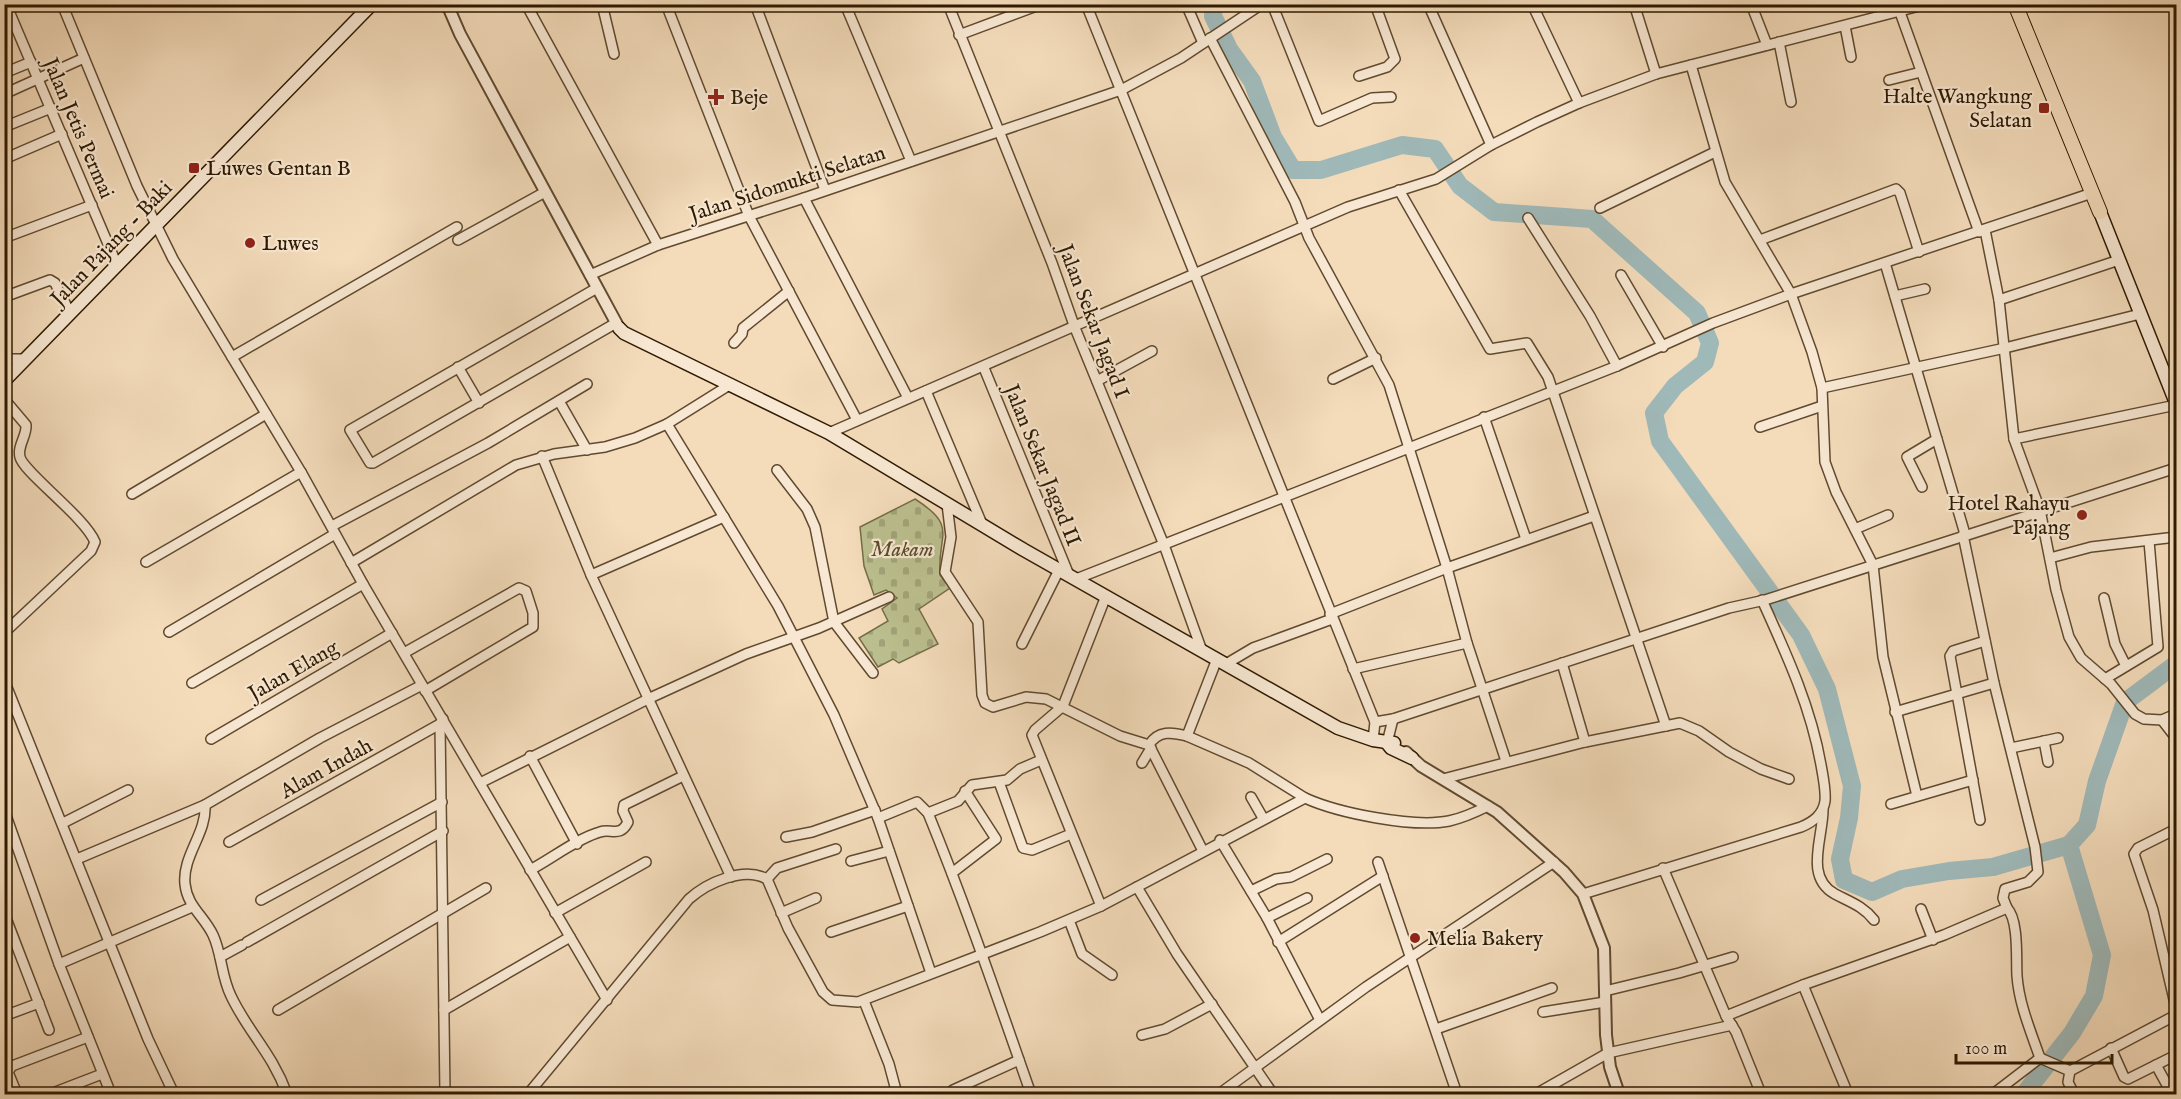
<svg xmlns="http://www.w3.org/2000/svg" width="2181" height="1099" viewBox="0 0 2181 1099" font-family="'IM FELL English',serif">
	<defs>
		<pattern id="cemetery-stones" width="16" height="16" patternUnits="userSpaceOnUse" patternTransform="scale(1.5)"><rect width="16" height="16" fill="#bcc090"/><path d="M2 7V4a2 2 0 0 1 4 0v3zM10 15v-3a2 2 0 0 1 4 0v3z" fill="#a2a47a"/></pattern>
	</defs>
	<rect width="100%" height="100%" fill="#f4dcbb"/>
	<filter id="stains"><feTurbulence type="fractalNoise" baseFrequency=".00333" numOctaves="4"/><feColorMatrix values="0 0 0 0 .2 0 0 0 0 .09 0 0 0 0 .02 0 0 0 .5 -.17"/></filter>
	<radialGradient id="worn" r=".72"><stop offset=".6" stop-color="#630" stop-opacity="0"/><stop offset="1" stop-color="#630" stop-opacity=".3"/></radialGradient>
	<path fill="url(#cemetery-stones)" stroke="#756d48" stroke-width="1.5" d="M915 499C959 527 937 534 940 575L950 588 919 609 938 644 899 663 893 659 878 667 859 638 888 621 882 609 897 598 886 590 874 595 864 566 860 527Z"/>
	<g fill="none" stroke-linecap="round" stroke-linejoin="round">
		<g stroke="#9fb9b9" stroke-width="18">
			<polyline points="1214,4 1213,16 1229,49 1252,81 1273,137 1293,170 1321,170 1402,145 1435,149 1460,186 1494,212 1592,219 1697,313 1710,343 1705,362 1675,386 1654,413 1660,441 1801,635 1827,689 1852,786 1849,818 1840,859 1844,880 1872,892 1902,879 1949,871 1993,867 2069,845"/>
			<polyline points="2024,1094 2072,1033 2094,996 2102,955 2069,845 2087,825 2097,781 2125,702 2176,664"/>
		</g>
		<g stroke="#604a2f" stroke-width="12">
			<g id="minor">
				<polyline points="6,4 117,265"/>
				<polyline points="62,4 137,186 173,259 301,472 363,584 607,1000"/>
				<polyline points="526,4 658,245"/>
				<polyline points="602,4 614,54"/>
				<polyline points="666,4 749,216 857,420"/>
				<polyline points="755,4 825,190"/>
				<polyline points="845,4 911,161"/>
				<polyline points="948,4 1052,263 1075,328 1164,545 1202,651"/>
				<polyline points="1086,4 1375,722 1373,740"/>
				<polyline points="1186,4 1203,43"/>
				<polyline points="1272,4 1319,121 1372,98 1391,97"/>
				<polyline points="1428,4 1491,145"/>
				<polyline points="1532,4 1579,103"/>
				<polyline points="1634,4 1656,74"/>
				<polyline points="1751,4 1767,45"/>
				<polyline points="1897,4 1979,232"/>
				<polyline points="1845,26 1851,57"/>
				<polyline points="959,35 1042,4"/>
				<polyline points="1210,38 1295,202 1309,238 1389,385 1447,568 1467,643 1506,761"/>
				<polyline points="1779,42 1791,102"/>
				<polyline points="1691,65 1725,182 1791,294 1812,352 1822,388 1825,462 1836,492 1873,565 1883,657 1917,796"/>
				<polyline points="4,73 31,62"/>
				<polyline points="1359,76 1387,67 1395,59 1375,4"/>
				<polyline points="1889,80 1921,72"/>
				<polyline points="4,94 84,58"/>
				<polyline points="4,127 51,108"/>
				<polyline points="4,159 62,134"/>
				<polyline points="1399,190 1490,349 1527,343 1548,377 1666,726"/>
				<polyline points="804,198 908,398"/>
				<polyline points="1600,208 1715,152"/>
				<polyline points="1528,218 1590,316 1617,366"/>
				<polyline points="1985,230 1999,300 2014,439 2040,510 2056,590 2069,637 2081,658 2111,684 2135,714 2144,719 2162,720 2176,714"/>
				<polyline points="4,238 92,205"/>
				<polyline points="458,240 545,192"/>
				<polyline points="1760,240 1896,189 1900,193 1919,252"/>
				<polyline points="1885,263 1965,534"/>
				<polyline points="590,275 658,245 804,198 1121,90 1181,58 1262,4"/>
				<polyline points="1621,275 1663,347"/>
				<polyline points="597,288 350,430 370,463 373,463 616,323"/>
				<polyline points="1895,296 1925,289"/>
				<polyline points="4,297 50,280 55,283 70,313"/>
				<polyline points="1999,300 2119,260"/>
				<polyline points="734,343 742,334 743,328 789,291"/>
				<polyline points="232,357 457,227"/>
				<polyline points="4,359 25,359"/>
				<polyline points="458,367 479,403"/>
				<polyline points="984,368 1069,575"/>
				<polyline points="1333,379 1376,358"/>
				<polyline points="1097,381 1152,351"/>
				<polyline points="1822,388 2005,348 2140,314"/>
				<polyline points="926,391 982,524"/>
				<path d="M4 399 26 425C27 436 17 446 20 457 23 472 85 517 95 542L91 551 4 633"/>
				<polyline points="559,401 587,450"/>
				<polyline points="1484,417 1526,539"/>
				<polyline points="667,424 778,606 834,715 878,818 931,973"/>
				<polyline points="1760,427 1822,406"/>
				<polyline points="829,433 1348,207 1436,179 1491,145 1537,122 1579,103 1656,74 1927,4"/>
				<polyline points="2014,439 2176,405"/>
				<polyline points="542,456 591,575 731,877"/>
				<polyline points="777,470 807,509 815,527 834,622 873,673"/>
				<polyline points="1922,487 1907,457 1937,439"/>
				<polyline points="132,494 266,414"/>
				<polyline points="947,504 951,537 945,572 978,622 982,695 985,703 993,707 1026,697 1046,699 1120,736 1149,745"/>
				<polyline points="332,526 488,443 587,384"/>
				<polyline points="1855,529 1888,515"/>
				<polyline points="1963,535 1994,683 2035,847 2038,872 2028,882 2005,889 2003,898 2007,908"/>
				<polyline points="2050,558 2091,547 2176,537"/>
				<polyline points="146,562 301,472"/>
				<polyline points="351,563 516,465 554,454 605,447 635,438 667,424 731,384"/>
				<polyline points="4,573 4,589"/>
				<polyline points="591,575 724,517"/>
				<polyline points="1076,579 1617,366 1713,323 1791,294 2092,193"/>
				<polyline points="2104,598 2115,644 2126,666"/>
				<polyline points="1330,614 1447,568 1594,516"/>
				<polyline points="169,632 335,534"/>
				<polyline points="1022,644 1059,570"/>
				<polyline points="404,653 519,588 526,591 533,613 533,627 425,691"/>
				<polyline points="1562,663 1585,742"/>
				<polyline points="1226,664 1253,648 1332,619"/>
				<polyline points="1353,669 1467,643"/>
				<polyline points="2105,679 2158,647 2149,541"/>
				<polyline points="4,680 148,1039 174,1094"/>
				<polyline points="192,683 363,584"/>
				<polyline points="1895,712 1994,683"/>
				<polyline points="443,719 440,724 445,1094"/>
				<polyline points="2162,720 2176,738"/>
				<polyline points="1375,722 1393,719 1729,608 1765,600 2176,468"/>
				<polyline points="1187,736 1249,763 1305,798"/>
				<polyline points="211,739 392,633"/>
				<polyline points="2044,741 2048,762"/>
				<polyline points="1387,743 1393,719"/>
				<polyline points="2011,748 2058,738"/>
				<polyline points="530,756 577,844"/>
				<polyline points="1142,763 1151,748"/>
				<polyline points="1443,779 1585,742 1680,723 1699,731 1729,752 1761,769 1789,779"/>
				<polyline points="999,782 1023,848 1032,850 1071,834"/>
				<polyline points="480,783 650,698 746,654 819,628 889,597"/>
				<polyline points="1251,797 1263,818"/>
				<polyline points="1891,804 1973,780"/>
				<path d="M205 805C207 833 182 856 185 884 187 906 204 916 213 935 222 954 221 976 231 996 248 1032 272 1053 287 1094"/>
				<polyline points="4,810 59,964 111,1094"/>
				<path d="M1823 810C1823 838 1804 877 1835 894 1850 902 1863 906 1874 920"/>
				<polyline points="928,813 958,801 972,785 1007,780 1020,769 1041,760"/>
				<path d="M878 818 917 802 928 813C966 906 998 1000 1031 1094"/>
				<polyline points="1980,820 1950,656 1953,651 1985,641"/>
				<polyline points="63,823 128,790"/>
				<polyline points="2176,829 2138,848 2134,854 2153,910 2176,1008"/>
				<polyline points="786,837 812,832 875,810"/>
				<polyline points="1220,840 1267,918 1320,1020"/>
				<polyline points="229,842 440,724"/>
				<path d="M1203 851 1149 745C1158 730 1172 732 1187 736L1217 659"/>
				<polyline points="77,859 205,805 320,738 422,685"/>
				<polyline points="851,861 889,851"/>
				<polyline points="1378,862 1457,1094"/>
				<polyline points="1663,868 1726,1016"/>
				<path d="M530 870C551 859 578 838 600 832 611 828 620 838 628 822L623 811 624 805 683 776"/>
				<polyline points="952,873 996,839 965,791"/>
				<polyline points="767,879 777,868 836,849"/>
				<polyline points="1137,887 1177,954 1273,1094"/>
				<polyline points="1251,891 1276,879 1291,877 1327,859"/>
				<path d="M1583 894 1801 827C1813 822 1823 815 1825 801 1826 790 1823 776 1821 765 1811 707 1786 653 1762 600"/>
				<polyline points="261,900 442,802"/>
				<polyline points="1101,906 1032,735 1035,730 1063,706 1106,596"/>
				<polyline points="1921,909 1933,940"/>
				<polyline points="4,913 49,1030"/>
				<polyline points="555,913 646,862"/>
				<polyline points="781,913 816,898"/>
				<polyline points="1267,918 1307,898"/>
				<polyline points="1069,920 1082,954 1112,975"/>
				<polyline points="831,932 908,906"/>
				<polyline points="247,942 443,831"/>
				<polyline points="1278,942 1383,876"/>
				<polyline points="220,957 242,945"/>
				<polyline points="59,964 192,907"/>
				<polyline points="1803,985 1848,1094"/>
				<polyline points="1605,991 1679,973 1733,957"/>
				<polyline points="864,1001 889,1064 897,1094"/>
				<polyline points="278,1010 486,888"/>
				<polyline points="444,1010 570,937"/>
				<polyline points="1543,1012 1605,1002"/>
				<polyline points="4,1016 39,1003"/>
				<polyline points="1436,1029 1552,988"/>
				<polyline points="1142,1035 1165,1029 1212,1004"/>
				<polyline points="2111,1048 2124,1077 2128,1079 2176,1055"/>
				<polyline points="2156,1065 2172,1094"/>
				<polyline points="953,1090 1019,1060"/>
				<polyline points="17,1094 8,1072 12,1066 88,1037"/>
				<polyline points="50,1094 102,1074"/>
				<path d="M528 1094 689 899C707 883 743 866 767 879L788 928 823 992 832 1000 858 1002 1040 932 1101 906 1305 798C1338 813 1413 828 1449 821 1463 818 1476 812 1488 806"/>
				<polyline points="1219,1094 1366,987 1554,862"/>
				<polyline points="1536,1094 1608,1053 1732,1025"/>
				<path d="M1761 1094 1736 1032 1726 1016 1803 985 1944 935 2007 908C2019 920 2016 960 2017 976 2019 1004 2031 1032 2040 1058"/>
				<polyline points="1993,1094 2040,1058 2070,1071"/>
				<polyline points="2074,1094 2068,1082 2070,1071 2176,1015"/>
			</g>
		</g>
		<g stroke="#604a2f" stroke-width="14">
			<g id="tertiary">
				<polyline points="447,4 460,34 619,328"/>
				<polyline points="1406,752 1421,766 1497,812 1564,872 1583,894 1604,948 1606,1035 1610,1067 1619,1094"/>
			</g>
		</g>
		<g stroke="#2e1a00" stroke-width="15">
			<g id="secondary">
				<polyline points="2100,212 2176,403"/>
				<polyline points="619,328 624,333 829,433 1024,550 1338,728 1373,740 1394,743"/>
				<polyline points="4,381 372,4"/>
				<polyline points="1387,743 1391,748 1412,758"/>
			</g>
		</g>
		<g stroke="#2e1a00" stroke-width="16">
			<polyline id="primary" points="2015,4 2100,212"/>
		</g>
		<use href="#minor" stroke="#f8e8d3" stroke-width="9"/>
		<use href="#tertiary" stroke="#f8e8d3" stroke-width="10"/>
		<use href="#secondary" stroke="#f8e8d3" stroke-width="12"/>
		<use href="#primary" stroke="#f4dcbb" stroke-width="14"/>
	</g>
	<g fill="#8f2418" stroke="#f8e8d3" stroke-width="2">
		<path d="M713 88h6v6h6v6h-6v6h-6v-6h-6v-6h6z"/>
		<rect x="2038" y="102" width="12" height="12" rx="3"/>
		<rect x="188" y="162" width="12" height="12" rx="3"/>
		<circle cx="250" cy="243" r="6"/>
		<circle cx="2082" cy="515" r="6"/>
		<circle cx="1415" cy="938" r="6"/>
	</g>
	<g text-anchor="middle" stroke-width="4.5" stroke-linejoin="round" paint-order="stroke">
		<g font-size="21" fill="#2e1a00" stroke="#f8e8d3" text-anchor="start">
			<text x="2032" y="103" text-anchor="end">Halte Wangkung<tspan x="2032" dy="24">Selatan</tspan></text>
			<text x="730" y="104">Beje</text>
			<text x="206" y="175">Luwes Gentan B</text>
			<text x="262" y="250">Luwes</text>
			<text x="2070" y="510" text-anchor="end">Hotel Rahayu<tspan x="2070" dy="24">Pajang</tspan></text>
			<text x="1427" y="945">Melia Bakery</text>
		</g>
		<g font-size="21" fill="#2e1a00" stroke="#f8e8d3">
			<text transform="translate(79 128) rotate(67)" y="7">Jalan Jetis Permai</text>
			<text transform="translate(787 183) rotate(-18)" y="7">Jalan Sidomukti Selatan</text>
			<text transform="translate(111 243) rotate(-46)" y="7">Jalan Pajang - Baki</text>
			<text transform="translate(1094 321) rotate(69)" y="7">Jalan Sekar Jagad I</text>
			<text transform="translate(1043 465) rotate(68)" y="7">Jalan Sekar Jagad II</text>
			<text transform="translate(293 670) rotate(-30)" y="7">Jalan Elang</text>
			<text transform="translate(326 768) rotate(-29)" y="7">Alam Indah</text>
		</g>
		<g font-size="21" font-style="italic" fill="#594c2b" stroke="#f8e8d3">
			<text x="902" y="556">Makam</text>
		</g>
	</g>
	<rect width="2181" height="1099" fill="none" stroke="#f4dcbb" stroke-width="24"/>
	<rect x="6" y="6" width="2169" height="1087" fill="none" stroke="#2e1a00" stroke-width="3"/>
	<rect x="12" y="12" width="2157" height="1075" fill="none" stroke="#2e1a00" stroke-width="1.5"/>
	<path d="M1956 1054v9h156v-9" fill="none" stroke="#2e1a00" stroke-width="3"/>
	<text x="1965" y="1054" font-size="18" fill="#2e1a00" stroke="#f8e8d3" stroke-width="4.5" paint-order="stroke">100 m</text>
	<rect width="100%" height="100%" filter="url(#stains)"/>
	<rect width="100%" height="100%" fill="url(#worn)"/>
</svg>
